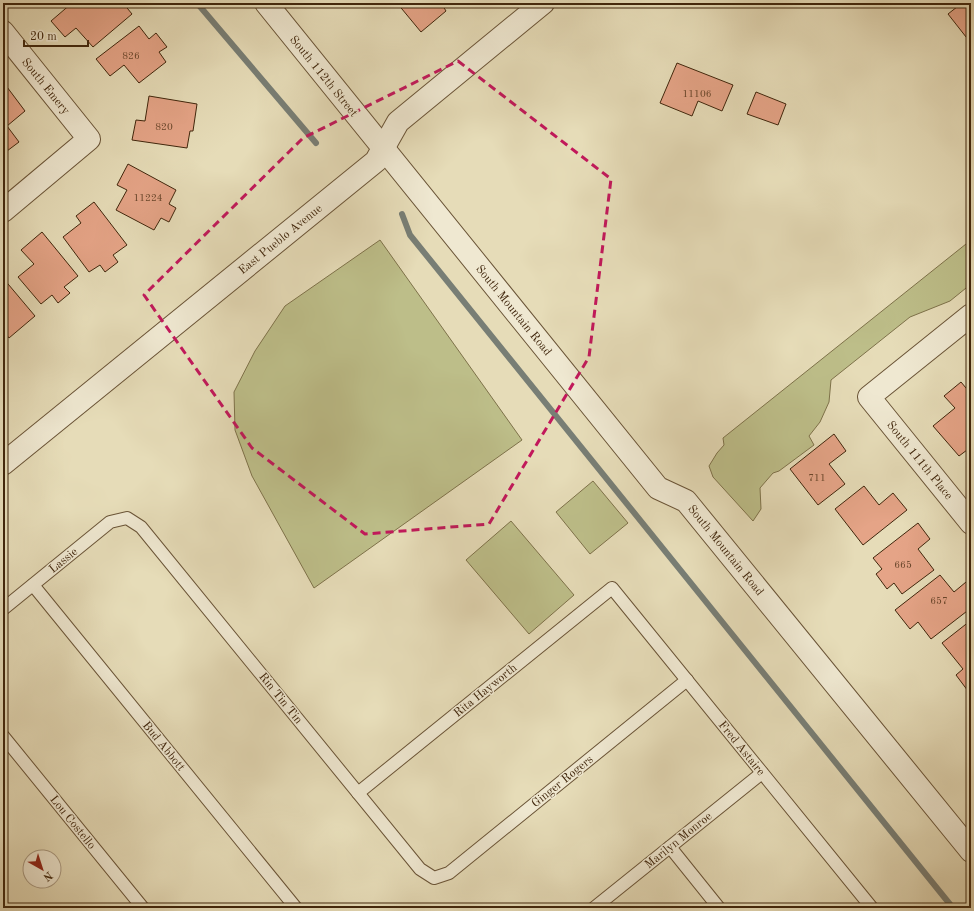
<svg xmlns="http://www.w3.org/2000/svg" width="974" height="911" viewBox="0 0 974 911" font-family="'Old Standard TT',serif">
	<rect width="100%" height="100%" fill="#e6dcb8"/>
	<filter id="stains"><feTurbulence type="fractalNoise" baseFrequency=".005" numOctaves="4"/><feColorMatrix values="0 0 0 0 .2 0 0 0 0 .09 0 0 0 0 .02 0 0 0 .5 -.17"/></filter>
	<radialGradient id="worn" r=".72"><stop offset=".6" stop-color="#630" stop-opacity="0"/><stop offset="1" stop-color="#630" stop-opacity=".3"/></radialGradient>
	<g fill="#bdbe89" stroke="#7e724a">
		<polygon points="380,240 522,440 314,588 252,476 235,430 234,392 255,351 285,306"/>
		<polygon points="971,240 971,284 950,301 910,317 831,380 829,402 820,422 809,436 814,445 779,471 773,473 760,488 761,509 753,521 713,477 709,466 717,453 724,445 723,438"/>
		<polygon points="593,481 628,523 590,554 556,512"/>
		<polygon points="511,521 574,595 529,634 466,560"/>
	</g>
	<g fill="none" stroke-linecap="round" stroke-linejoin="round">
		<g stroke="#787e75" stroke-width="6">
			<polyline points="197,3 316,143"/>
			<polyline points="402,214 410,235 953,908"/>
		</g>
	</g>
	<g fill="#e5a487" stroke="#40260c">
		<polygon points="72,3 123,3 132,14 93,47 76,28 65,37 51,21"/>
		<polygon points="397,3 441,3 446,11 421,32"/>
		<polygon points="962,3 971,3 971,41 970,42 948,14"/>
		<polygon points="139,26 149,39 156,33 167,47 159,52 166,62 139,83 124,65 110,76 96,59"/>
		<polygon points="677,63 733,85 722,111 698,101 692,116 660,103"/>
		<polygon points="4,83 25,111 7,126 19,142 3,154"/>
		<polygon points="756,92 786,104 778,125 747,114"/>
		<polygon points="149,96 197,104 193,131 190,131 187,148 132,140 136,120 145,121"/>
		<polygon points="128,164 176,190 169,204 176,208 169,222 161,218 154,230 116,210 127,190 117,185"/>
		<polygon points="94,202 127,245 113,255 118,262 105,272 100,265 89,272 63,237 81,223 76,216"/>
		<polygon points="42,232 78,276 64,287 70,293 58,303 52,295 41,304 18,277 34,264 21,250"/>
		<polygon points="3,278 35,316 9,338 6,334 3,337"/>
		<polygon points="961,382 971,394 971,447 959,456 933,426 955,408 944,396"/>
		<polygon points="834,434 846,451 829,464 845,484 818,505 790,469"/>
		<polygon points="864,486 879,505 893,493 907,510 863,545 835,509"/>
		<polygon points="918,523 930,539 918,549 934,570 902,594 894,583 887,589 876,574 882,569 873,558"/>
		<polygon points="940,575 954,592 966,582 971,589 971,608 931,639 918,622 910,629 895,610"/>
		<polygon points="970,621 971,623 971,689 968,691 956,675 963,669 942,643"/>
	</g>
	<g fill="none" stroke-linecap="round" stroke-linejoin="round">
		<g stroke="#6a5437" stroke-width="14">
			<g id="lane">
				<polyline points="33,585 296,908"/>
				<polyline points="3,609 110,522 127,518 141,527 420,869 434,878 449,873 687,680"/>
				<polyline points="3,736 143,908"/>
				<polyline points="358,793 612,588 872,908"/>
				<polyline points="670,847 719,908"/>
				<polyline points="594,908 762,773"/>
			</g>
		</g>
		<g stroke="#6a5437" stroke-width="24">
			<g id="street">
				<polyline points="266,3 658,488 686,501 971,851"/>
				<polyline points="3,32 89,139 3,211"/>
				<polyline points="971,315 869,397 971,523"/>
				<polyline points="3,464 376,161 398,122 543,3"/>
			</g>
		</g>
		<use href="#lane" stroke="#efe8d1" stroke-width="12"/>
		<use href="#street" stroke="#efe8d1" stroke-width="22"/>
	</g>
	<path fill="none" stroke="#c2185b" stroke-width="3" stroke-dasharray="8 5" stroke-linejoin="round" d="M458 61 611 179 589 357 489 524 365 534 252 448 144 295 303 138Z"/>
	<g text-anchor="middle" stroke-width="3" stroke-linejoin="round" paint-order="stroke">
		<g font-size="10" fill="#69462b">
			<text x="131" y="59">826</text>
			<text x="697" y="97">11106</text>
			<text x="164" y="130">820</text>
			<text x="148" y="201">11224</text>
			<text x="817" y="481">711</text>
			<text x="903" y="568">665</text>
			<text x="939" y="604">657</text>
		</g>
		<g font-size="12" fill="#40260c" stroke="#efe8d1">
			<text transform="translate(324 76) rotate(51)" y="4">South 112th Street</text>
			<text transform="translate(46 86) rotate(51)" y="4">South Emery</text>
			<text transform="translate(280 239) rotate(-39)" y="4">East Pueblo Avenue</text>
			<text transform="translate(514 310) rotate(51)" y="4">South Mountain Road</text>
			<text transform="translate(920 460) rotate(51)" y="4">South 111th Place</text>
			<text transform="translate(726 550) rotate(51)" y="4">South Mountain Road</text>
			<text transform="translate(63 560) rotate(-39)" y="4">Lassie</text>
			<text transform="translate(485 690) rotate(-39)" y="4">Rita Hayworth</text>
			<text transform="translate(281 698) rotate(51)" y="4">Rin Tin Tin</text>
			<text transform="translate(164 746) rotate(51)" y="4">Bud Abbott</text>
			<text transform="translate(742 748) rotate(51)" y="4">Fred Astaire</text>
			<text transform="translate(562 781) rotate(-39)" y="4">Ginger Rogers</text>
			<text transform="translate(73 822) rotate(51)" y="4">Lou Costello</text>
			<text transform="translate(678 840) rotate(-39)" y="4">Marilyn Monroe</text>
		</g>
	</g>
	<rect width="974" height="911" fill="none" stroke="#e6dcb8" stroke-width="16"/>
	<rect x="4" y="4" width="966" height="903" fill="none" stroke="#40260c" stroke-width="2"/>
	<rect x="8" y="8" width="958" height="895" fill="none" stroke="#40260c"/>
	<g transform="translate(42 869) rotate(141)"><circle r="19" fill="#efe8d1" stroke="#a99a82"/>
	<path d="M0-3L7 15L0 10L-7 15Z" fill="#8f2418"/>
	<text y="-6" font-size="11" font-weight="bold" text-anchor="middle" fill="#40260c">N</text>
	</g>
	<path d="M24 40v6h64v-6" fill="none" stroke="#40260c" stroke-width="2"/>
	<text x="30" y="40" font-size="12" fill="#40260c" stroke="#efe8d1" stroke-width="3" paint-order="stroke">20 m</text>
	<rect width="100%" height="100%" filter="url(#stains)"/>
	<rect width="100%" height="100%" fill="url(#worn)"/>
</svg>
